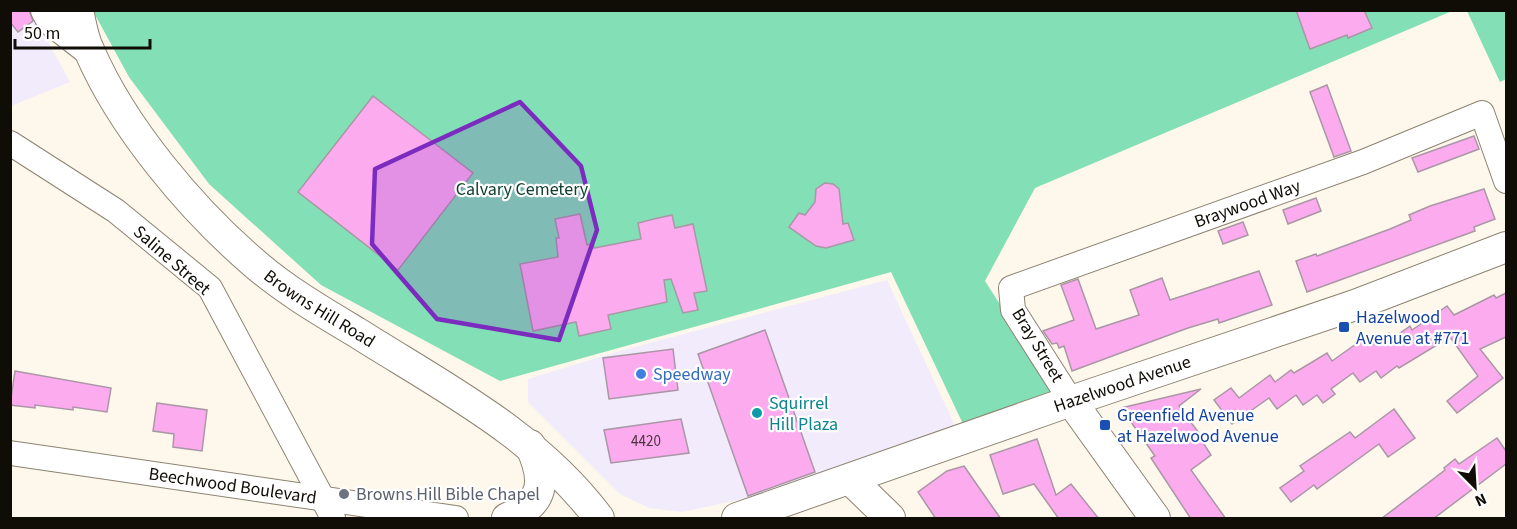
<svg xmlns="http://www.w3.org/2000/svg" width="1517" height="529" viewBox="0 0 1517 529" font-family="'Source Sans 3',sans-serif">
	<rect width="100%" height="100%" fill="#fef7eb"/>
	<g fill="#f1ebfc">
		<polygon points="11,11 31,11 70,82 11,106"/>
		<polygon points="887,280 955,426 743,499 682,512 649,508 620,494 528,402 528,379 616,352"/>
	</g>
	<g fill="#83dfb5">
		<polygon points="93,11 1452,11 1035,188 985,281 1055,390 963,424 891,272 500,381 321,285 209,184 129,77"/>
		<polygon points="1467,11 1506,11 1506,79 1500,82"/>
	</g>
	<g fill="#fcabef" stroke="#aa97a6" stroke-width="1.5">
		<polygon points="10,10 29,10 33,21 18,32 10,22"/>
		<polygon points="1296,10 1364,10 1372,28 1348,38 1347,35 1310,49"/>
		<polygon points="1327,85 1351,151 1334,157 1310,92"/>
		<polygon points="373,96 473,173 398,270 298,192"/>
		<polygon points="1474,136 1479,149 1418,172 1412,158"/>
		<polygon points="825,183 833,184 839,189 843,224 848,223 854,240 826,248 816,246 789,227 799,213 805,215 815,202 816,189"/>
		<polygon points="1484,189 1495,219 1474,227 1475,231 1307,292 1296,261 1316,254 1317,256 1390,229 1411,220 1409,215 1430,206"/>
		<polygon points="1316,198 1321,211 1288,224 1283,210"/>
		<polygon points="580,214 587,245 593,243 594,248 641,239 638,223 654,219 672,215 675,228 693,224 707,291 694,293 698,310 683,313 671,279 664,280 667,302 608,315 611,329 579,336 576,322 533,331 520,264 558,257 556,238 559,238 555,219"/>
		<polygon points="1243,222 1248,235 1223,244 1218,231"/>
		<polygon points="1259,271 1272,305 1219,323 1218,319 1188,328 1072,371 1064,346 1059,348 1057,343 1052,344 1043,331 1074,320 1061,285 1078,279 1096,329 1139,315 1130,290 1162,278 1170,300"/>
		<polygon points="1506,293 1506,337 1480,349 1503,378 1457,413 1447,401 1478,376 1450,337 1399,368 1397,366 1381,378 1376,371 1360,382 1353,373 1331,389 1335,394 1323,403 1317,395 1303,405 1296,395 1277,409 1269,398 1232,424 1214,400 1231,388 1239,398 1270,375 1275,382 1291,370 1294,373 1327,353 1332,361 1366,337 1372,345 1389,333 1393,338 1410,326 1412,330 1447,306 1454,315 1494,295 1496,298"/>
		<polygon points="765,330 815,472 748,496 698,354"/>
		<polygon points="673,349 678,390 609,399 603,358"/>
		<polygon points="15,371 111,388 107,412 73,407 73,410 35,405 35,408 10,405"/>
		<polygon points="1201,389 1179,406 1204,440 1202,441 1211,455 1191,470 1226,519 1191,519 1151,458 1155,456 1121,408"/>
		<polygon points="157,403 207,410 202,451 173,447 174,434 153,431"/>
		<polygon points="1394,409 1415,438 1388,457 1379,444 1317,489 1314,485 1291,502 1280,488 1304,471 1300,466 1350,432 1355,438"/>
		<polygon points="681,419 689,453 611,463 604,430"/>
		<polygon points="1497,438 1506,451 1506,464 1433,519 1381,519 1445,470 1444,468 1455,459 1459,464"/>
		<polygon points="1037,439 1056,495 1071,484 1099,519 1059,519 1034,484 1003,494 990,455"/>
		<polygon points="964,466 982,492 1001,519 936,519 918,492 947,471"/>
	</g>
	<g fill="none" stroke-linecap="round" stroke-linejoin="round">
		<g stroke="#8d8371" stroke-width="26">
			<g id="minor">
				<polyline points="10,143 116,211 210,288 333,518"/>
				<path id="s1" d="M1071 401 1013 310 1011 288 1363 162 1482 113 1506 181"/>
				<path id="s2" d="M10 453 456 518"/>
			</g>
		</g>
		<g stroke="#8d8371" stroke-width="32">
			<g id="major">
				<polyline points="46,10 52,21 88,49"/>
				<path id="s3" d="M78 10C81 23 83 38 89 50 122 127 191 209 254 263 285 290 321 311 356 332 443 387 536 434 599 518"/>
				<polyline points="1071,401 1155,518"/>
				<polyline points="850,479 890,518"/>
				<path d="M507 518C546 504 546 479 530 445"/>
				<path id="s4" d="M737 518 1071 401 1355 305 1506 247"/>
			</g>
		</g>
		<use href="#minor" stroke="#fff" stroke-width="24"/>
		<use href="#major" stroke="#fff" stroke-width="30"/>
	</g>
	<path fill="#7b2cbf" fill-opacity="0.2" stroke="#7b2cbf" stroke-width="4.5" stroke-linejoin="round" d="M520 102 581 166 597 230 559 340 437 319 372 244 375 169Z"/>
	<g fill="#1a4fb4" stroke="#fff" stroke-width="2">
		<rect x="1338" y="321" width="12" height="12" rx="3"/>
		<rect x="1099" y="419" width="12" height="12" rx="3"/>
	</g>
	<circle fill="#3f7fe0" stroke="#fff" stroke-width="2" cx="641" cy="374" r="6"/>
	<circle fill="#0f9aa8" stroke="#fff" stroke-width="2" cx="757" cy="413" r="6"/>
	<circle fill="#6b7280" stroke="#fff" stroke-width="2" cx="344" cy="494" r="6"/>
	<g text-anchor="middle" stroke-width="4.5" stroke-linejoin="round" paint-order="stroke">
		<g font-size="15" fill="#4b3440">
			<text x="646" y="446">4420</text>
		</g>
		<g font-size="18" fill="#10412e" stroke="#fff">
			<text x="522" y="195">Calvary Cemetery</text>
		</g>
		<g font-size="18" fill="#100c06" stroke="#fff">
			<text dy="6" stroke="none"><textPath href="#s1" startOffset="381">Braywood Way</textPath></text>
			<text transform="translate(172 260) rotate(41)" y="6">Saline Street</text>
			<text dy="6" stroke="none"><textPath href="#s3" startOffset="393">Browns Hill Road</textPath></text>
			<text transform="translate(1038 345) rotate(59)" y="6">Bray Street</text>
			<text dy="6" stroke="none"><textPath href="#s4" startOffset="408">Hazelwood Avenue</textPath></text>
			<text dy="6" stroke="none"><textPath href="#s2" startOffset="225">Beechwood Boulevard</textPath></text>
		</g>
		<g font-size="18" fill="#164399" stroke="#fff" text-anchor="start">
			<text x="1356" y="323">Hazelwood<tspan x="1356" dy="21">Avenue at #771</tspan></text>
			<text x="1117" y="421">Greenfield Avenue<tspan x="1117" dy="21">at Hazelwood Avenue</tspan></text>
		</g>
		<g font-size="18" fill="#366cbe" stroke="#fff" text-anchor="start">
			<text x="653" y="380">Speedway</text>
		</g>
		<g font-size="18" fill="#0d838f" stroke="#fff" text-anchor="start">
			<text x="769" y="409">Squirrel<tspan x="769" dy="21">Hill Plaza</tspan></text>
		</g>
		<g font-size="18" fill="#5b616d" stroke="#fff" text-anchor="start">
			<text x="356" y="500">Browns Hill Bible Chapel</text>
		</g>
	</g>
	<rect width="1517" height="529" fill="none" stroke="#100c06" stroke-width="24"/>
	<g transform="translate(1475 487) rotate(156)" stroke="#ffffff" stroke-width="4.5" paint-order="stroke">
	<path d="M0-4.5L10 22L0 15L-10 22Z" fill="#100c06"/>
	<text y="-9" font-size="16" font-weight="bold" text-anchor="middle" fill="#100c06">N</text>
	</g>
	<path d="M15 39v9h135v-9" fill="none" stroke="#100c06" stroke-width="3"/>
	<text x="24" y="39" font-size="18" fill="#100c06" stroke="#ffffff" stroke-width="4.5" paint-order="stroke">50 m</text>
</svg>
